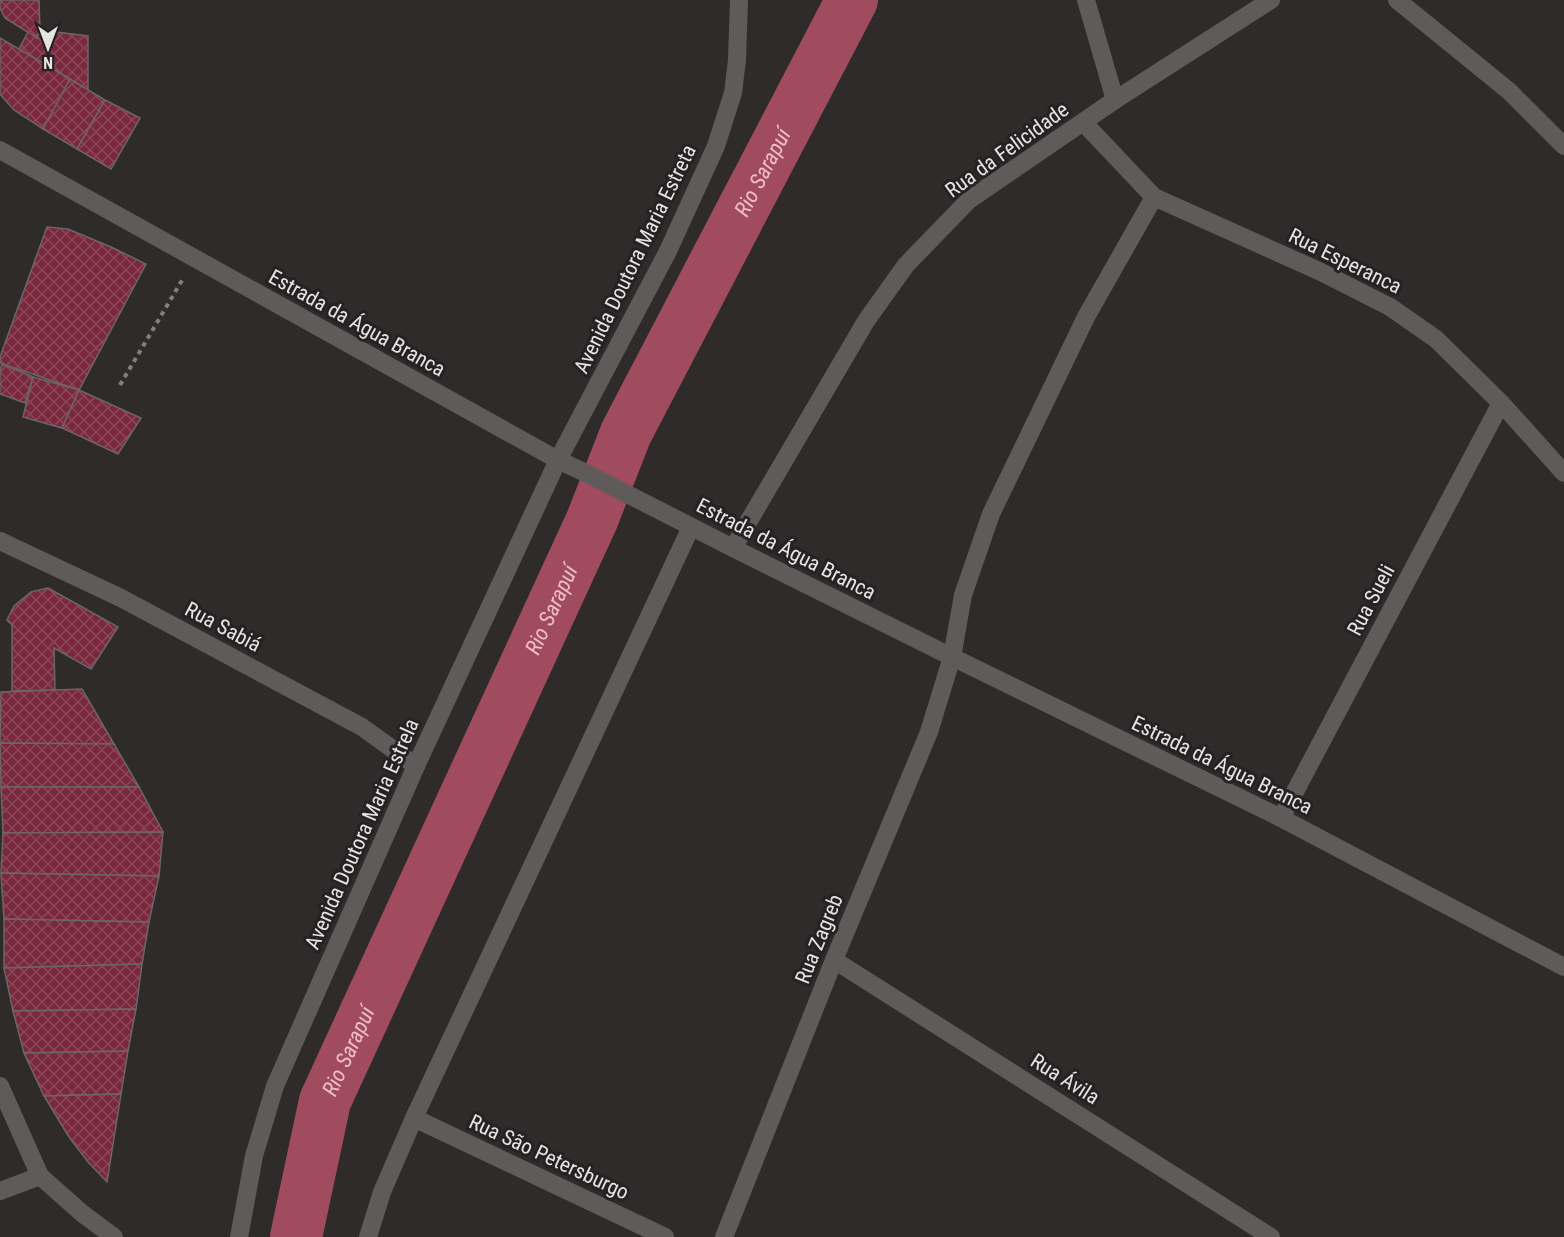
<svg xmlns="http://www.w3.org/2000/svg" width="1564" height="1237" viewBox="0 0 1564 1237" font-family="'Roboto Condensed',sans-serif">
	<defs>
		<pattern id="building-cross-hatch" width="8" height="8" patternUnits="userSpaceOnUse" patternTransform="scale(1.5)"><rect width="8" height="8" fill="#79283d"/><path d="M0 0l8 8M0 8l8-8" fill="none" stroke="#8c4759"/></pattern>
	</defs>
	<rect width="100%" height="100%" fill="#2f2b2b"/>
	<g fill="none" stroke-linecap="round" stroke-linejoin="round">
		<path stroke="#a14c5e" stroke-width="52" id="s1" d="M296 1237 325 1101 592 520 626 433 852 0"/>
	</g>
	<g fill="url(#building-cross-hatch)" stroke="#6b6667" stroke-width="1.5">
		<polygon points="0,0 39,0 40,30 37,38 5,18 0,8"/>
		<polygon points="40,30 88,36 88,90 19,49 28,32 37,38"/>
		<polygon points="0,38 70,79 43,129 14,110 0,94"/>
		<polygon points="70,79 105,100 77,149 43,129"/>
		<polygon points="105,100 140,118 111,169 77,149"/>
		<polygon points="47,227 68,229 111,247 146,264 79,390 0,363 0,357"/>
		<polygon points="2,364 33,377 25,403 0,394 0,370"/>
		<polygon points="33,377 79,390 62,428 23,417"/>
		<polygon points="79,390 141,418 118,454 62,428"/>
		<polygon points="48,588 118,627 91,669 54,648 55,690 12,691 12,625 7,620 14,606 31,592"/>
		<polygon points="82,689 114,744 0,743 1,692"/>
		<polygon points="0,743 114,744 139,787 1,787"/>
		<polygon points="1,787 139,787 163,832 3,833"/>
		<polygon points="163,832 159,876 1,873 3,833"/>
		<polygon points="1,873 159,876 149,922 4,919"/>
		<polygon points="4,919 149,922 142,964 4,968"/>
		<polygon points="142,964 136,1009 13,1011 4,968"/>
		<polygon points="136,1009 128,1051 24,1053 13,1011"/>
		<polygon points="128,1051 121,1094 44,1096 24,1053"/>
		<polygon points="121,1094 107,1182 88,1162 69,1137 44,1096"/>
	</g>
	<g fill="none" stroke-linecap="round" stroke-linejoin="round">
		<polyline stroke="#827f7f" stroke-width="4" stroke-dasharray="4.5 4.5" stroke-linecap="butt" points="120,385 184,277"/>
		<g stroke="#605b5b" stroke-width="18">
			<polyline points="1086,0 1115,100"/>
			<polyline points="1397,0 1509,91 1564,146"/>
			<polyline points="1083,122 1154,197 1319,271 1390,307 1436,339 1501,403 1564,473"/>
			<polyline points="0,541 121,598 362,727 416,766"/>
			<polyline points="733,548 866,321 906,265 969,200 1115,100 1271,0"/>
			<polyline points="1281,818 1501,403"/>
			<polyline points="834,960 1271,1237"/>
			<polyline points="414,1118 665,1237"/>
			<polyline points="0,1191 40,1176"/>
			<polyline points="724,1237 834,960 929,732 952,657 963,595 991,514 1086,317 1154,197"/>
		</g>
		<g stroke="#605b5b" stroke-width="18">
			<polyline points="0,150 558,460 590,475 733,548 952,657 1281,818 1564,967"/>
			<polyline points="0,1086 40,1176 83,1214 114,1237"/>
			<polyline points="239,1237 254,1156 275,1086 297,1036 416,766 558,460 668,251 716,146 733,93 737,60 739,0"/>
			<polyline points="368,1237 382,1192 414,1118 691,527"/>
		</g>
	</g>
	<g text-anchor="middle" stroke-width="6" stroke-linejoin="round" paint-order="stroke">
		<g font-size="21" fill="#e6e3e3" stroke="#262122">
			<text transform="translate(1007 150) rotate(-36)" y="7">Rua da Felicidade</text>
			<text transform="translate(635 259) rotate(-64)" y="7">Avenida Doutora Maria Estreta</text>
			<text transform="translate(1345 261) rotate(26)" y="7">Rua Esperanca</text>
			<text transform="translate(357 323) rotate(29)" y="7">Estrada da Água Branca</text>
			<text transform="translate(786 549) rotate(27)" y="7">Estrada da Água Branca</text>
			<text transform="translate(1371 600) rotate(-62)" y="7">Rua Sueli</text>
			<text transform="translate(223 627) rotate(28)" y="7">Rua Sabiá</text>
			<text transform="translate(1222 765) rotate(26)" y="7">Estrada da Água Branca</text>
			<text transform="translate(362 834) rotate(-66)" y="7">Avenida Doutora Maria Estrela</text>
			<text transform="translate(819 939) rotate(-68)" y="7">Rua Zagreb</text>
			<text transform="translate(1065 1079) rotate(32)" y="7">Rua Ávila</text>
			<text transform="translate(549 1157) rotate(25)" y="7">Rua São Petersburgo</text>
		</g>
		<g font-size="22" font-style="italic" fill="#f0bfc6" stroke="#262122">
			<text dy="8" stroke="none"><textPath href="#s1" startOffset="1166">Rio Sarapuí</textPath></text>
			<text dy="8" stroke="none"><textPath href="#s1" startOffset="680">Rio Sarapuí</textPath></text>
			<text dy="8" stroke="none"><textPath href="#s1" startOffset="194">Rio Sarapuí</textPath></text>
		</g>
	</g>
	<g transform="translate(48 48) rotate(180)" stroke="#262122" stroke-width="4.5" paint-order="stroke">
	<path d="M0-4.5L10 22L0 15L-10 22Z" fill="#e6e3e3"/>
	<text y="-9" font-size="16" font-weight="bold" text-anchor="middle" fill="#e6e3e3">N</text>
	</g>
</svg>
